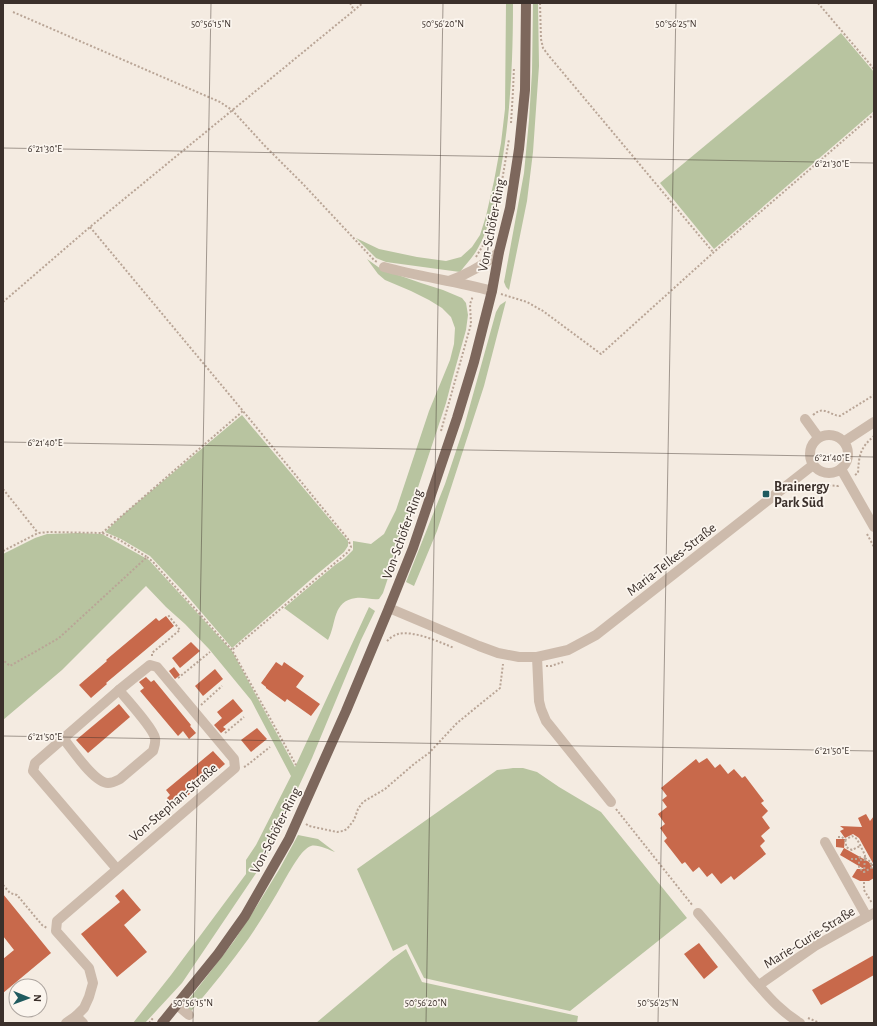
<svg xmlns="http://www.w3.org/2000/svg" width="877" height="1026" viewBox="0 0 877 1026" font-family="'Alegreya Sans',sans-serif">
	<rect width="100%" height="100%" fill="#f4ebe1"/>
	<g fill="#b8c4a0">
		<path d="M506 3H513C513 67 510 130 496 193 492 211 488 231 478 248 474 256 466 264 460 272L386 262 376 258 356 238 379 249 417 257 446 261 461 257 472 247 480 235 486 216 494 181 501 143 505 109Z"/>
		<polygon points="533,3 538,3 539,66 533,152 527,201 509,290 506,287 504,282 524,173 529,120 532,72"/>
		<polygon points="841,33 874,72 874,111 714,249 660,183"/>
		<path d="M367 259 381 269 421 283 443 290 462 298 466 303 468 315 466 330 452 380 446 403 383 593 379 599C372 600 364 597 356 598 332 601 337 623 328 640L284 608 335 565 344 559 353 550V541L371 544 384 534 396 510 429 411 450 360 454 344 455 328 451 317 442 308 429 300 411 291 385 280 378 274Z"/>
		<polygon points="506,301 484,386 437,531 414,586 406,582 445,484 464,427 496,312 500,305"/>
		<polygon points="242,415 348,541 348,546 344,552 316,575 232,648 184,592 150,556 121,539 105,532 126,512"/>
		<polygon points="78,533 102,534 149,560 232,651 295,767 369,607 375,611 361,640 312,758 263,863 182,983 145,1023 133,1023 171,975 246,874 246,860 256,845 291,776 251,700 209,649 185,624 166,607 146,586 62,670 3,720 3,554 35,538 47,534"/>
		<polygon points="513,768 523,768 537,772 559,787 601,812 687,918 570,1011 424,978 407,944 393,951 357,869 497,770"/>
		<path d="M298 835 318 839 335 852C329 850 317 844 311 846 301 849 289 873 284 881 273 901 261 920 249 938 231 963 212 987 192 1010L190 1013 186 1006 187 1002 234 941 258 904 280 868Z"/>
		<polygon points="406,949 422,982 578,1016 577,1023 316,1023 392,959"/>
	</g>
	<g fill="#c8694b">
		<polygon points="166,616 174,626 106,683 107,684 91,698 79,685 107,661 106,660 156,618 159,621"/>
		<polygon points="191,642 200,651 180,668 172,658"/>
		<polygon points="276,662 282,666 284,662 304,676 296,687 320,704 311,716 287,699 285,702 266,688 266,687 261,683"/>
		<polygon points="174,667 180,675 175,679 169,671"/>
		<polygon points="215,669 223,679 203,696 195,686"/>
		<polygon points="146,677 151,682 154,680 191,725 190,726 196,733 189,739 183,731 178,736 140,691 144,688 139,682"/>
		<polygon points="233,699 243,711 223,727 226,729 221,733 214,725 222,718 217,712"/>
		<polygon points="119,704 130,717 88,753 76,740"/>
		<polygon points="257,728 267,739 251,752 241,740"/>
		<polygon points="213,751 225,764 178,804 176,802 173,805 167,798 170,795 166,790"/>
		<polygon points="707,758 715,768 720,764 728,774 734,769 742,778 745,776 764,801 761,803 768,811 762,817 770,828 761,836 765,841 760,846 766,854 734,880 731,876 721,884 712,873 707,877 699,867 693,872 685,862 682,864 664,841 667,838 660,828 665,824 658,814 667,807 662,800 667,796 661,788 696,759 699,763"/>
		<polygon points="866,814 870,821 874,816 874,865 859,838 853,834 845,838 840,831 844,829 840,826 862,827 858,818"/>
		<polygon points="836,839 845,839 844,848 836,847"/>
		<polygon points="844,848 869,862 873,869 874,869 874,878 869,881 860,881 852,877 857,869 864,869 840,855"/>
		<polygon points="123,889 141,910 124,925 147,952 117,977 81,934 120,902 115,896"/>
		<polygon points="3,894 51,953 3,993 3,959 14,950 3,936"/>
		<polygon points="699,943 718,967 704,979 684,954"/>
		<polygon points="874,955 874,975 821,1005 812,990"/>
	</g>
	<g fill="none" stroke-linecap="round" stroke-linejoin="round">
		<g stroke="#b9a596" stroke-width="2" stroke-dasharray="2 2" stroke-linecap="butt">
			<polyline points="350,3 354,10"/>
			<polyline points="540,3 541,39 543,48 549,56 713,252"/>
			<polyline points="818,3 874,69"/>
			<polyline points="13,12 220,102 232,110 265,146 303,184 374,260 377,262"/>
			<polyline points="511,123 513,91 514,67"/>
			<polyline points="90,227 243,411 348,539 351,547 348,552 232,650"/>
			<polyline points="476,257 485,242 502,181 509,139"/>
			<polyline points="501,294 527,302 543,311 601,354 714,252 874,114"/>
			<polyline points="3,302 90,227 363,3"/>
			<path d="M813 415C824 405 829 415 840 416L874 395"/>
			<polyline points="441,431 471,324 470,304 473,296"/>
			<path d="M855 475 858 473C859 455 860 448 874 436"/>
			<polyline points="3,489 38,533"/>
			<path d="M798 490C814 480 820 485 838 486L840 485"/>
			<polyline points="102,533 243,411"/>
			<polyline points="867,534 874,547"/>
			<polyline points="3,551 38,533 50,532 102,533 118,539 147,557 59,638 10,666 3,660"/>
			<polyline points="147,557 153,562 232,650 296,765"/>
			<path d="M387 641C390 638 394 635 398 634 413 630 440 642 454 648"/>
			<polyline points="152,656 152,653 180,630 168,615"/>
			<polyline points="546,666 551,666 563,662"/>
			<polyline points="178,678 210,652"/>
			<polyline points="201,705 222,686"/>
			<polyline points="225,733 244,717"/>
			<polyline points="244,767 246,766 270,747"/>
			<polyline points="616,809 693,906"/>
			<polyline points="306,824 309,826 337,832 343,831 347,829 354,820 358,809 363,802 385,789 414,764 429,753 457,723 500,688 503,664"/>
			<polyline points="838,837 842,837 845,840 852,836 857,839 865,855 864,874"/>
			<polyline points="845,840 846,842 846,847 852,850 860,846"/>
			<polygon points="865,858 871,862 871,868 864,872 859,868 859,861"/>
			<polyline points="851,859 857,859 860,857 861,859"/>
			<polyline points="871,865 873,865 874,870"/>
			<polyline points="864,882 864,890 872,903"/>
			<polyline points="3,885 10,893 17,895 42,925 47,928"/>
			<polyline points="808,1018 820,1023"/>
			<polyline points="149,1023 153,1018"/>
		</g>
		<g stroke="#cdbbac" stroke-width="10">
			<path d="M384 267C420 277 456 281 492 291"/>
			<path d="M449 281C468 274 483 266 499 252"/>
			<polyline points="805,419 818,437"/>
			<circle cx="829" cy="454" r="19"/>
			<polyline points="845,441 874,422"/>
			<polyline points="841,469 874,527"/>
			<polyline points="389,608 479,646 498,653 519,657 537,657 568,650 596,635 813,465"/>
			<polyline points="537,657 539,701 541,709 546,721 611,802"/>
			<path d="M63 738C72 749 94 783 108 783 113 783 116 781 120 779L153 751C154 747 156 743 155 738 153 728 127 700 119 690"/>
			<polyline points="825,842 867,917"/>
			<path d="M698 913C717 935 735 957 753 979 768 996 780 1011 800 1023"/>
			<polyline points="759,985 815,946 874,913"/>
			<polyline points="177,1005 189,1015"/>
			<polyline points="76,1016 84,1008 89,997 93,983 89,968 56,931 57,921 235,768 234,759 157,667 150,665 119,690 35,763 33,771 117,869"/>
			<polyline points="66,1023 76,1016 83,1023"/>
		</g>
		<polyline stroke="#7d675c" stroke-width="10" points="162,1023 218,954 245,916 289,839 346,711 389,608 413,548 457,418 474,362 492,291 499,252 510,208 519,149 525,90 526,3"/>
	</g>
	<path fill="none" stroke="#3b302b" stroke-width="1" stroke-opacity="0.45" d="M3 148 874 163M3 442 874 457M3 736 874 751M193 1023 211 3M426 1023 443 3M658 1023 676 3"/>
	<rect fill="#1f5a5e" stroke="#fbf5ee" stroke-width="1.5" x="762" y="490" width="8" height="8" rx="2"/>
	<g text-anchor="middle" stroke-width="3.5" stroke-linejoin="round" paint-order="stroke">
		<g font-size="14" fill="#3b302b" stroke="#fbf5ee">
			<text transform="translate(491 225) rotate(-79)" y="5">Von-Schöfer-Ring</text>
			<text transform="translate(402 534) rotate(-70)" y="5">Von-Schöfer-Ring</text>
			<text transform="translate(671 559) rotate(-38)" y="5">Maria-Telkes-Straße</text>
			<text transform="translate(173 802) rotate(-41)" y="5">Von-Stephan-Straße</text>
			<text transform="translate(275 830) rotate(-63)" y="5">Von-Schöfer-Ring</text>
			<text transform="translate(809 937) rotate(-32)" y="5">Marie-Curie-Straße</text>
		</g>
		<g font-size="14" font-weight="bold" fill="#3b302b" stroke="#fbf5ee" text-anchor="start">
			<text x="774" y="491">Brainergy<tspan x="774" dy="16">Park Süd</tspan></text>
		</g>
	</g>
	<g font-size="10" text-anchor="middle" fill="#3b302b" stroke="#fbf5ee" stroke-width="3.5" stroke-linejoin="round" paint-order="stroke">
		<text x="211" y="27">50°56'15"N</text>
		<text x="443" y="27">50°56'20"N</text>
		<text x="676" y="27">50°56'25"N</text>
		<text x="45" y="152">6°21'30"E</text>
		<text x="832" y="167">6°21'30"E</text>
		<text x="45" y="446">6°21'40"E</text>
		<text x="832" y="461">6°21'40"E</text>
		<text x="45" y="740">6°21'50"E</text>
		<text x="832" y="754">6°21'50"E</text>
		<text x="193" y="1006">50°56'15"N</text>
		<text x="426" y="1006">50°56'20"N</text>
		<text x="658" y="1006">50°56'25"N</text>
	</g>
	<rect width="877" height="1026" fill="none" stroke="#3b302b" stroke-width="8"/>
	<g transform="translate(28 998) rotate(91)"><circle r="19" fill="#fbf5ee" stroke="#aea6a0"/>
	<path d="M0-3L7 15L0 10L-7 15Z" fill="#1f5a5e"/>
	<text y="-6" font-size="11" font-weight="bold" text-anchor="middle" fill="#3b302b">N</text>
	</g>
</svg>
